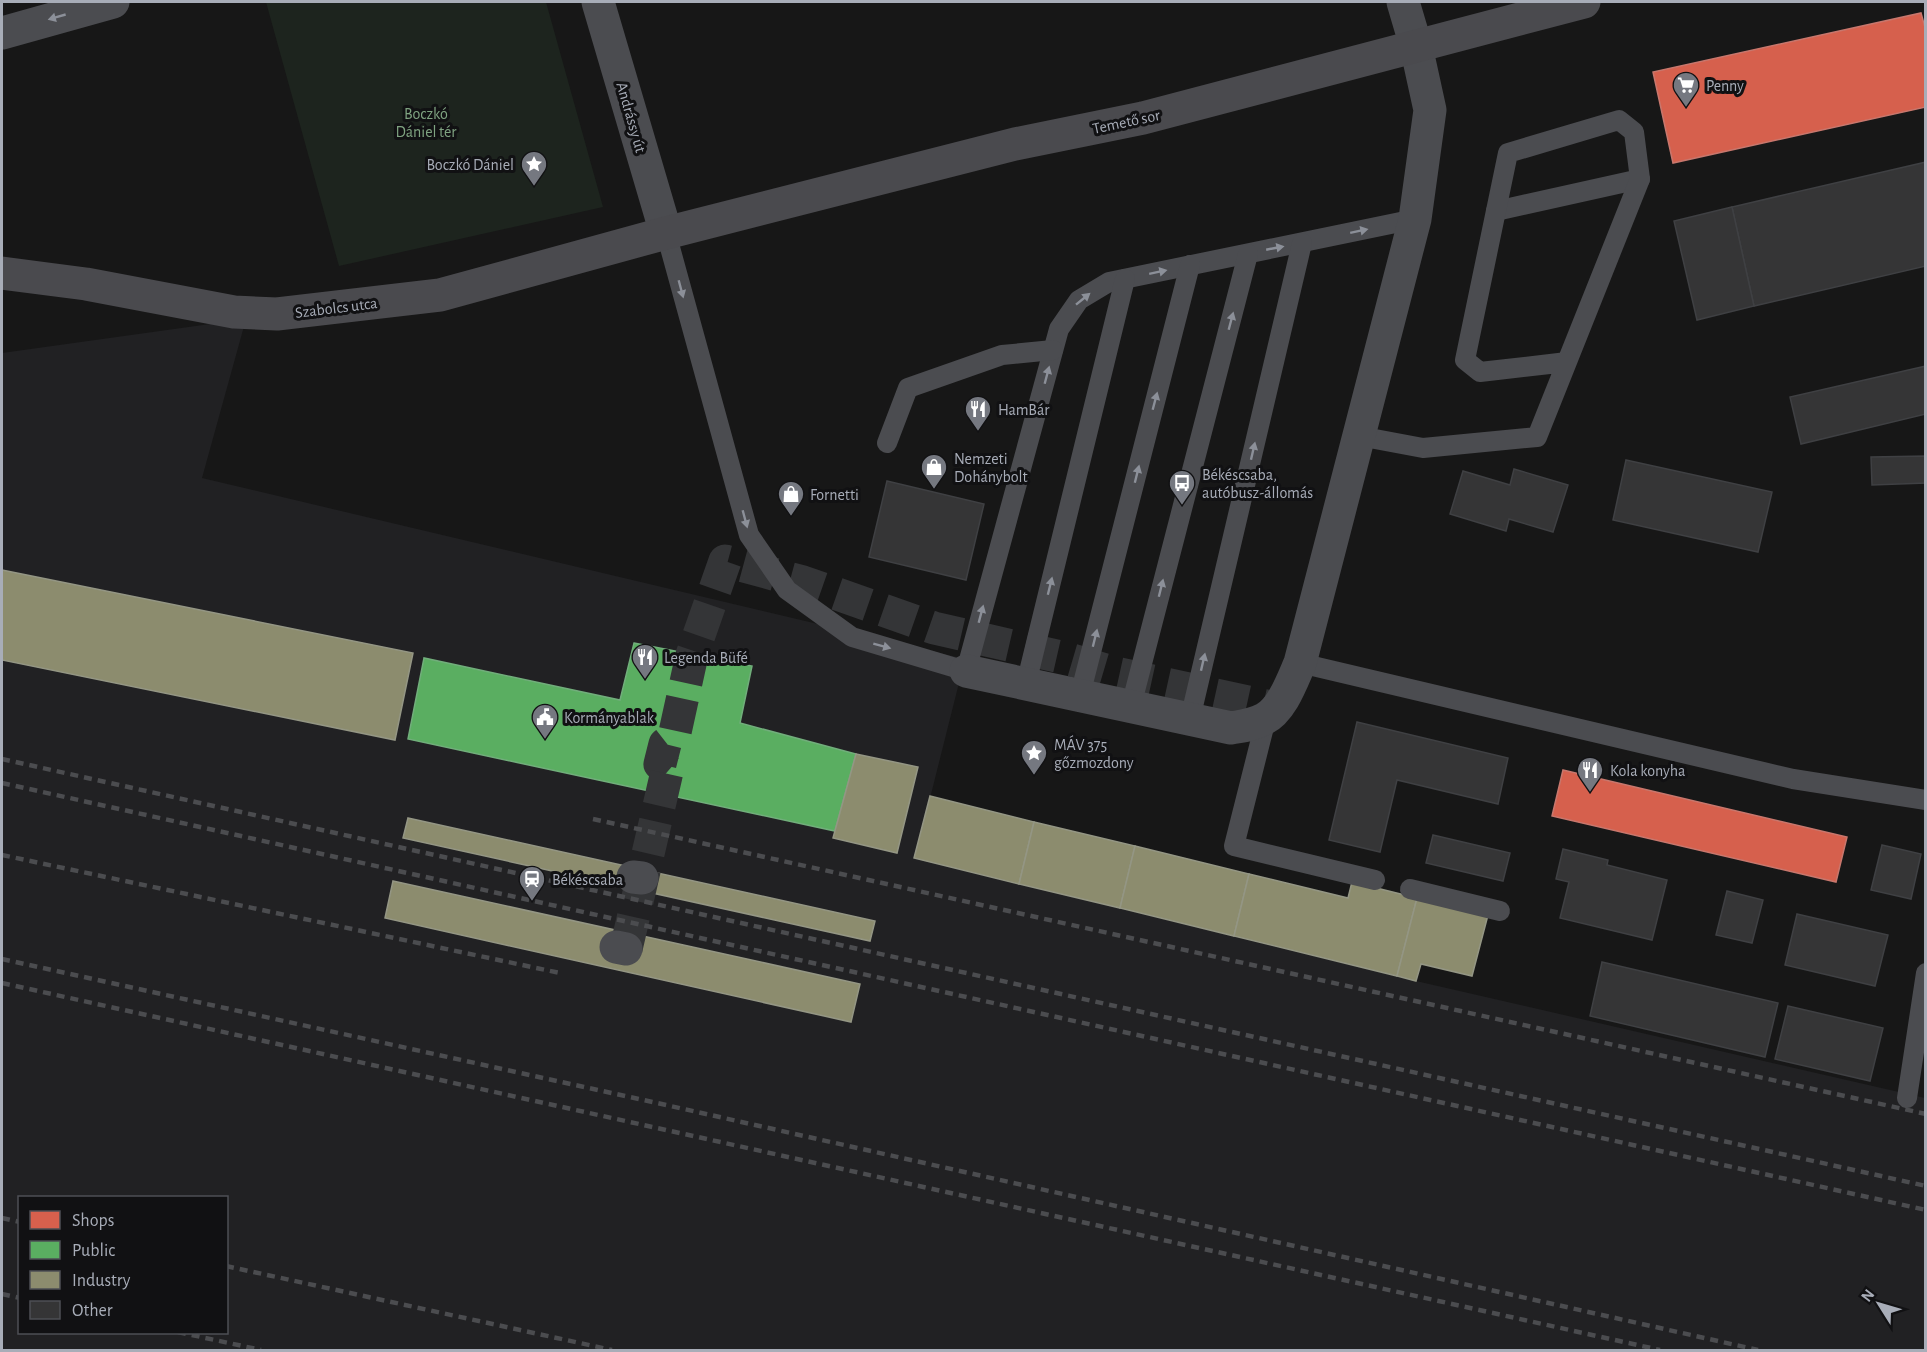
<svg xmlns="http://www.w3.org/2000/svg" width="1927" height="1352" viewBox="0 0 1927 1352" font-family="'Alegreya Sans',sans-serif">
	<rect width="100%" height="100%" fill="#171717"/>
	<path fill="#212123" fill-rule="evenodd" d="M246 319 202 478 965 659 915 858 1416 981 1925 1098V1350H2V353ZM20 1198H226V1332H20Z"/>
	<polygon fill="#1d241e" points="266,2 546,2 603,207 339,266"/>
	<g fill="#d6604d" stroke="#c8776d" stroke-width="1.5">
		<polygon points="1921,13 1926,31 1926,107 1673,163 1653,72"/>
		<polygon points="1563,770 1847,837 1836,882 1552,816"/>
	</g>
	<polygon fill="#5aae61" stroke="#71ae7b" stroke-width="1.5" points="634,643 752,666 740,723 856,754 835,831 408,739 424,658 620,700"/>
	<g fill="#8c8c6e" stroke="#949684" stroke-width="1.5">
		<polygon points="2,570 413,653 395,740 2,660"/>
		<polygon points="856,754 918,767 897,853 833,838"/>
		<polygon points="930,796 1034,822 1019,884 914,858"/>
		<polygon points="408,818 875,921 870,941 403,838"/>
		<polygon points="1034,822 1135,846 1120,908 1019,884"/>
		<polygon points="1135,846 1249,874 1234,936 1120,908"/>
		<polygon points="1249,874 1348,898 1352,882 1417,898 1397,976 1234,936"/>
		<polygon points="393,881 860,984 851,1022 385,918"/>
		<polygon points="1417,898 1488,915 1472,976 1421,964 1416,981 1397,976"/>
	</g>
	<g fill="#353536" stroke="#3f4043" stroke-width="1.5">
		<polygon points="1926,162 1926,266 1754,306 1732,207"/>
		<polygon points="1732,207 1754,306 1697,320 1674,221"/>
		<polygon points="1926,366 1926,414 1801,444 1790,397"/>
		<polygon points="1926,456 1926,483 1872,485 1871,457"/>
		<polygon points="1626,460 1772,492 1758,552 1613,520"/>
		<polygon points="1514,469 1568,485 1553,532 1509,519 1506,531 1450,514 1463,471 1510,485"/>
		<polygon points="887,481 984,504 966,580 869,557"/>
		<polygon points="1357,722 1508,758 1498,804 1397,780 1380,852 1329,840"/>
		<polygon points="1433,835 1510,853 1503,881 1426,863"/>
		<polygon points="1882,845 1921,854 1911,899 1871,890"/>
		<polygon points="1563,849 1608,860 1607,865 1667,880 1652,940 1560,918 1569,882 1556,879"/>
		<polygon points="1727,891 1763,900 1752,943 1716,935"/>
		<polygon points="1797,914 1888,935 1875,986 1785,965"/>
		<polygon points="1602,962 1778,1003 1765,1057 1590,1016"/>
		<polygon points="1788,1006 1883,1028 1870,1081 1775,1059"/>
	</g>
	<g fill="none" stroke-linecap="round" stroke-linejoin="round">
		<g stroke="#343537" stroke-width="33" stroke-dasharray="33 16" stroke-linecap="butt">
			<polyline points="668,771 660,764 665,744 674,737 692,655 725,561 803,582 934,628 1065,658 1116,673 1280,709"/>
			<polyline points="626,949 669,763"/>
		</g>
		<g stroke="#4b4c50" stroke-width="20">
			<polyline points="1496,211 1640,179"/>
			<polyline points="666,233 749,535 787,590 852,637 966,671 1059,329 1079,300 1109,282 1415,219"/>
			<polyline points="1359,436 1423,448 1537,437 1640,179 1634,132 1619,120 1508,153 1465,360 1480,372 1567,362"/>
			<polyline points="887,443 908,388 1002,355 1053,350"/>
			<polyline points="1300,663 1793,779 1926,800"/>
			<polyline points="1026,684 1125,279"/>
			<polyline points="1080,695 1190,265"/>
			<polyline points="1131,706 1248,254"/>
			<polyline points="1190,719 1302,243"/>
			<polyline points="1266,719 1234,846 1375,880"/>
			<polyline points="1410,889 1500,911"/>
			<polyline points="1907,1098 1926,973"/>
		</g>
		<g stroke="#4b4c50" stroke-width="33">
			<polyline points="598,2 666,233"/>
			<polyline points="2,33 113,2"/>
			<path d="M966 671 1231 728C1242 726 1254 725 1264 719 1282 710 1292 681 1300 663L1415 219 1430 110 1416 46 1403 2"/>
			<polyline points="633,877 642,878"/>
			<polyline points="616,947 626,949"/>
		</g>
		<polyline stroke="#4a4a4e" stroke-width="33" points="2,273 86,284 234,312 277,314 440,295 666,233 1015,144 1143,118 1584,2"/>
		<g stroke="#4b4c4f" stroke-width="4.5" stroke-dasharray="8 6" stroke-linecap="butt">
			<polyline points="2,759 1926,1186"/>
			<polyline points="2,783 1926,1210"/>
			<polyline points="593,819 1926,1114"/>
			<polyline points="2,855 560,973"/>
			<polyline points="2,959 657,1103 1758,1350"/>
			<polyline points="2,983 1660,1350"/>
			<polyline points="2,1218 20,1222"/>
			<polyline points="226,1266 612,1350"/>
			<polyline points="2,1294 20,1298"/>
			<polyline points="178,1332 261,1350"/>
		</g>
	</g>
	<defs><path id="oneway-solid" d="M-6-.8H1V-3.2L6.5 0L1 3.2V.8H-6Z" transform="scale(1.5)"/></defs>
	<g fill="#8c9099">
		<use href="#oneway-solid" transform="translate(57 17) rotate(164)"/>
		<use href="#oneway-solid" transform="translate(1359 231) rotate(-12)"/>
		<use href="#oneway-solid" transform="translate(1275 248) rotate(-11)"/>
		<use href="#oneway-solid" transform="translate(1158 272) rotate(-12)"/>
		<use href="#oneway-solid" transform="translate(681 289) rotate(75)"/>
		<use href="#oneway-solid" transform="translate(1083 299) rotate(-39)"/>
		<use href="#oneway-solid" transform="translate(1231 321) rotate(-75)"/>
		<use href="#oneway-solid" transform="translate(1047 375) rotate(-75)"/>
		<use href="#oneway-solid" transform="translate(1155 401) rotate(-75)"/>
		<use href="#oneway-solid" transform="translate(1253 451) rotate(-77)"/>
		<use href="#oneway-solid" transform="translate(1137 474) rotate(-76)"/>
		<use href="#oneway-solid" transform="translate(745 519) rotate(75)"/>
		<use href="#oneway-solid" transform="translate(1050 586) rotate(-76)"/>
		<use href="#oneway-solid" transform="translate(1161 588) rotate(-76)"/>
		<use href="#oneway-solid" transform="translate(981 614) rotate(-75)"/>
		<use href="#oneway-solid" transform="translate(1095 638) rotate(-76)"/>
		<use href="#oneway-solid" transform="translate(882 646) rotate(15)"/>
		<use href="#oneway-solid" transform="translate(1203 662) rotate(-77)"/>
	</g>
	<defs>
		<g id="supermarket-pin" transform="scale(1.35)"><path d="M0 17L-7.5 6A9.5 9.5 0 1 1 7.5 6Z" fill="#757880" stroke="#111113"/><path d="M-6-5.5h2.5l.6 2H6L4.5 2H-2.5L-4.4-4H-6ZM-1.5 3.2a1.3 1.3 0 1 0 .1 0ZM3 3.2a1.3 1.3 0 1 0 .1 0Z" fill="#fff"/></g>
		<g id="sight-pin" transform="scale(1.35)"><path d="M0 17L-7.5 6A9.5 9.5 0 1 1 7.5 6Z" fill="#757880" stroke="#111113"/><path d="M0-6L1.8-2.2L6-1.7L2.9 1.2L3.7 5.4L0 3.3L-3.7 5.4L-2.9 1.2L-6-1.7L-1.8-2.2Z" fill="#fff"/></g>
		<g id="restaurant-pin" transform="scale(1.35)"><path d="M0 17L-7.5 6A9.5 9.5 0 1 1 7.5 6Z" fill="#757880" stroke="#111113"/><path d="M-5-6h1v4h1v-4h1v4h1v-4h1v5L-1.5 .5V6h-2V.5L-5-1ZM5-6V6H3V1.5H1.5Q1.5-4 5-6Z" fill="#fff"/></g>
		<g id="shop-pin" transform="scale(1.35)"><path d="M0 17L-7.5 6A9.5 9.5 0 1 1 7.5 6Z" fill="#757880" stroke="#111113"/><path d="M-5-2.5h2.3a2.7 3.5 0 0 1 5.4 0H5L5.5 6h-11ZM-1.5-2.5h3a1.5 2.3 0 0 0-3 0Z" fill="#fff"/></g>
		<g id="bus-pin" transform="scale(1.35)"><path d="M0 17L-7.5 6A9.5 9.5 0 1 1 7.5 6Z" fill="#757880" stroke="#111113"/><path d="M-5-6H5V4H4V6H2V4H-2V6H-4V4H-5ZM-3.5-4V0h7V-4ZM-3.5 1.2v1.5H-2V1.2ZM2 1.2v1.5H3.5V1.2Z" fill="#fff"/></g>
		<g id="civic-pin" transform="scale(1.35)"><path d="M0 17L-7.5 6A9.5 9.5 0 1 1 7.5 6Z" fill="#757880" stroke="#111113"/><path d="M-.6-6.5H3V-4.5H.6V-3L4-1V1h2V6H-6V1h2V-1L-.6-3ZM-1.2 2.5V6h2.4V2.5Z" fill="#fff"/></g>
		<g id="station-pin" transform="scale(1.35)"><path d="M0 17L-7.5 6A9.5 9.5 0 1 1 7.5 6Z" fill="#757880" stroke="#111113"/><path d="M-3-6H3Q5-6 5-4V2Q5 4 3 4L4.5 6H3L1.5 4h-3L-3 6H-4.5L-3 4Q-5 4-5 2V-4Q-5-6-3-6ZM-3.5-4v3h7v-3ZM-3.5 1v1.5H-2V1ZM2 1v1.5H3.5V1Z" fill="#fff"/></g>
	</defs>
	<g fill-rule="evenodd">
		<use href="#supermarket-pin" x="1686" y="85"/>
		<use href="#sight-pin" x="534" y="164"/>
		<use href="#restaurant-pin" x="978" y="409"/>
		<use href="#shop-pin" x="934" y="467"/>
		<use href="#bus-pin" x="1182" y="483"/>
		<use href="#shop-pin" x="791" y="494"/>
		<use href="#restaurant-pin" x="645" y="657"/>
		<use href="#civic-pin" x="545" y="717"/>
		<use href="#sight-pin" x="1034" y="753"/>
		<use href="#restaurant-pin" x="1590" y="770"/>
		<use href="#station-pin" x="532" y="879"/>
	</g>
	<g text-anchor="middle" stroke-width="6" stroke-linejoin="round" paint-order="stroke">
		<g font-size="16" fill="#a8adb8" stroke="#111113" text-anchor="start">
			<text x="1706" y="91">Penny</text>
			<text x="514" y="170" text-anchor="end">Boczkó Dániel</text>
			<text x="998" y="415">HamBár</text>
			<text x="954" y="464">Nemzeti<tspan x="954" dy="18">Dohánybolt</tspan></text>
			<text x="1202" y="480">Békéscsaba,<tspan x="1202" dy="18">autóbusz-állomás</tspan></text>
			<text x="810" y="500">Fornetti</text>
			<text x="664" y="663">Legenda Büfé</text>
			<text x="564" y="723">Kormányablak</text>
			<text x="1054" y="750">MÁV 375<tspan x="1054" dy="18">gőzmozdony</tspan></text>
			<text x="1610" y="776">Kola konyha</text>
			<text x="552" y="885">Békéscsaba</text>
		</g>
		<g font-size="16" fill="#7fa381" stroke="#111113">
			<text x="426" y="119">Boczkó<tspan x="426" dy="18">Dániel tér</tspan></text>
		</g>
		<g font-size="16" fill="#a8adb8" stroke="#111113">
			<text transform="translate(632 117) rotate(74)" y="6">Andrássy út</text>
			<text transform="translate(1126 121) rotate(-12)" y="6">Temető sor</text>
			<text transform="translate(336 307) rotate(-7)" y="6">Szabolcs utca</text>
		</g>
	</g>
	<rect width="1927" height="1352" fill="none" stroke="#a8adb8" stroke-width="6"/>
	<rect x="18" y="1196" width="210" height="138" fill="#111113" stroke="#4d4f55" stroke-width="1.5"/>
	<rect x="30" y="1211" width="30" height="18" fill="#d6604d" stroke="#4d4f55" stroke-width="1.5"/>
	<text x="72" y="1226" font-size="18" fill="#a8adb8">Shops</text>
	<rect x="30" y="1241" width="30" height="18" fill="#5aae61" stroke="#4d4f55" stroke-width="1.5"/>
	<text x="72" y="1256" font-size="18" fill="#a8adb8">Public</text>
	<rect x="30" y="1271" width="30" height="18" fill="#8c8c6e" stroke="#4d4f55" stroke-width="1.5"/>
	<text x="72" y="1286" font-size="18" fill="#a8adb8">Industry</text>
	<rect x="30" y="1301" width="30" height="18" fill="#353536" stroke="#4d4f55" stroke-width="1.5"/>
	<text x="72" y="1316" font-size="18" fill="#a8adb8">Other</text>
	<g transform="translate(1879 1304) rotate(307)" stroke="#111113" stroke-width="4.5" paint-order="stroke">
	<path d="M0-4.5L10 22L0 15L-10 22Z" fill="#a8adb8"/>
	<text y="-9" font-size="16" font-weight="bold" text-anchor="middle" fill="#a8adb8">N</text>
	</g>
</svg>
